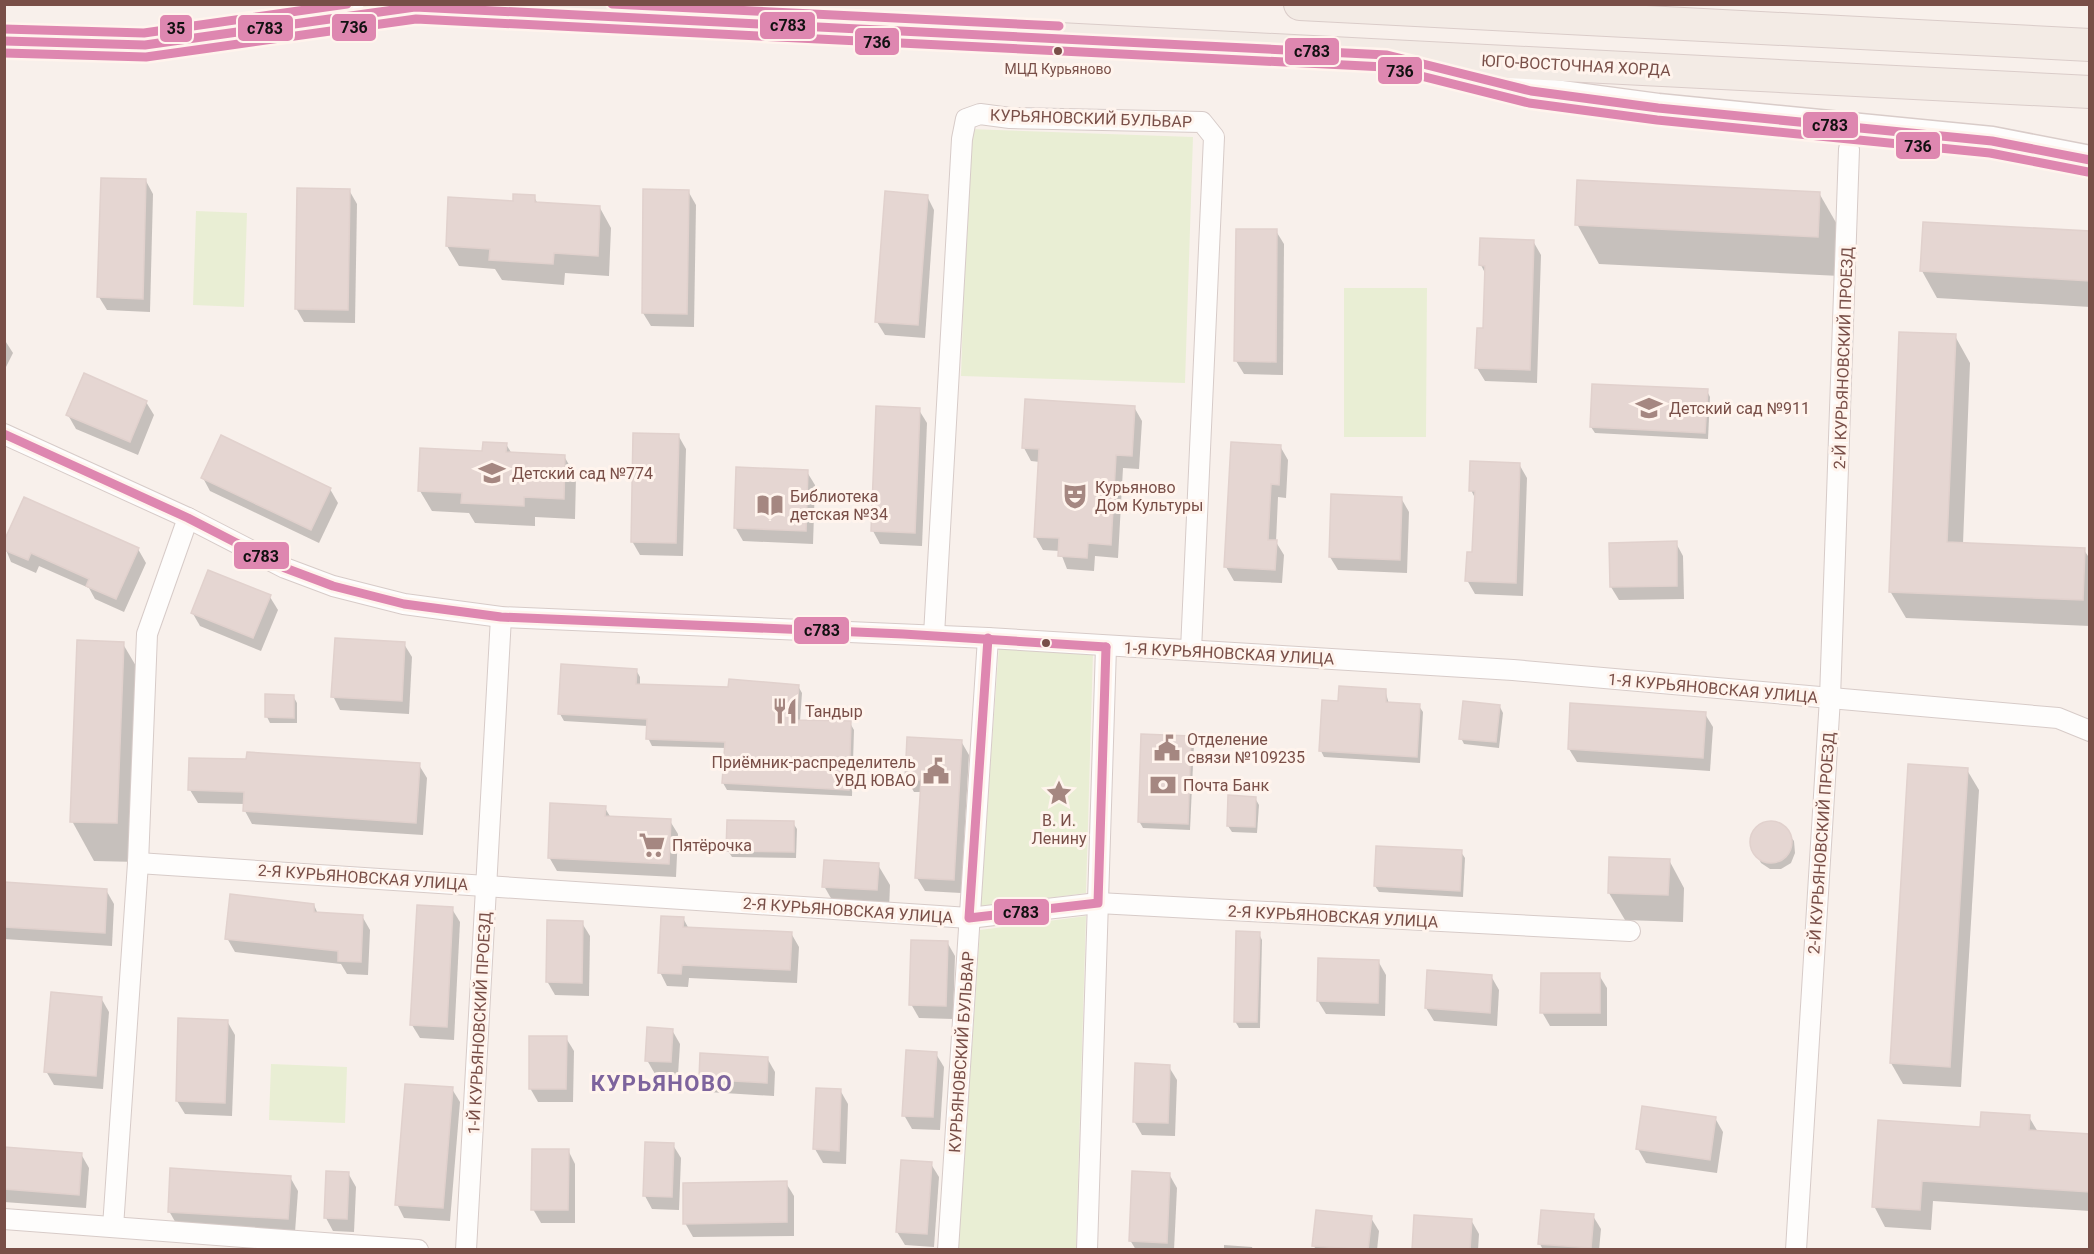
<svg xmlns="http://www.w3.org/2000/svg" width="2094" height="1254" viewBox="0 0 2094 1254" font-family="Roboto,sans-serif">
	<rect width="100%" height="100%" fill="#f8f0eb"/>
	<g fill="#e9eed4">
		<polygon points="969,129 1193,137 1185,383 961,376"/>
		<polygon points="196,211 247,213 244,307 193,305"/>
		<polygon points="1344,288 1427,288 1426,437 1344,437"/>
		<polygon points="999,646 1093,652 1086,893 980,907"/>
		<polygon points="1086,916 1076,1249 958,1250 980,930"/>
		<polygon points="271,1064 347,1067 345,1123 269,1120"/>
	</g>
	<g fill="#0003">
		<polygon points="146,181 153,194 150,312 107,310 99,297"/>
		<polygon points="349,190 357,204 355,323 304,322 296,308"/>
		<polygon points="688,191 696,205 694,327 651,326 643,313"/>
		<polygon points="1819,193 1842,233 1840,276 1599,264 1577,224"/>
		<polygon points="927,196 934,210 925,338 885,335 877,322"/>
		<polygon points="534,197 538,204 600,208 611,228 609,276 565,273 564,285 502,280 495,269 459,266 447,246 514,203"/>
		<polygon points="1276,231 1284,244 1283,375 1244,374 1236,361"/>
		<polygon points="2090,233 2090,307 1937,298 1922,271"/>
		<polygon points="1533,241 1541,255 1537,383 1485,381 1477,368 1484,330 1486,275 1481,265"/>
		<polygon points="1955,336 1970,363 1963,544 2084,550 2090,559 2090,626 1906,618 1890,591"/>
		<polygon points="4,339 13,353 4,371"/>
		<polygon points="1707,391 1710,397 1708,439 1595,433 1591,427"/>
		<polygon points="146,402 154,415 138,455 76,429 68,415"/>
		<polygon points="1134,407 1142,421 1139,469 1123,468 1118,558 1095,556 1094,571 1067,569 1060,551 1043,550 1035,536 1040,462 1031,461 1024,448"/>
		<polygon points="919,410 927,423 922,546 880,544 873,531"/>
		<polygon points="678,435 686,449 683,556 640,555 632,541"/>
		<polygon points="506,444 512,454 564,456 576,477 575,519 535,517 535,526 475,523 469,513 432,511 420,491 483,453"/>
		<polygon points="1280,446 1288,460 1286,498 1278,497 1276,542 1284,555 1282,583 1234,581 1226,567"/>
		<polygon points="1519,464 1527,478 1523,596 1475,594 1467,580 1474,554 1476,500 1471,490"/>
		<polygon points="807,472 815,485 813,544 743,541 735,527"/>
		<polygon points="203,478 330,489 338,503 319,543 210,491"/>
		<polygon points="1401,498 1409,512 1407,573 1338,570 1330,557"/>
		<polygon points="1676,543 1683,556 1684,599 1619,600 1611,587"/>
		<polygon points="4,545 138,549 146,563 124,612 95,599 89,588 39,566 36,573 11,562"/>
		<polygon points="270,597 278,610 261,651 200,626 192,612"/>
		<polygon points="123,644 146,683 139,862 94,861 72,821"/>
		<polygon points="404,644 412,657 409,714 340,710 333,696"/>
		<polygon points="636,670 640,677 640,686 730,689 798,686 802,693 800,721 850,723 854,730 852,796 727,790 723,783 726,748 652,746 648,738 648,726 564,721 560,714"/>
		<polygon points="1385,690 1389,704 1419,706 1423,712 1420,763 1324,757 1321,751 1339,703"/>
		<polygon points="293,696 297,703 297,723 270,723 267,717"/>
		<polygon points="1500,707 1503,713 1499,748 1464,744 1461,738"/>
		<polygon points="1705,714 1713,727 1710,771 1577,762 1569,749"/>
		<polygon points="1190,737 1194,744 1190,830 1143,828 1139,821"/>
		<polygon points="961,741 969,755 961,893 925,891 917,878 921,792 914,792 906,778"/>
		<polygon points="419,765 427,778 423,835 252,824 245,811 245,804 198,803 190,790"/>
		<polygon points="1967,770 1979,790 1961,1087 1903,1084 1891,1063"/>
		<polygon points="1255,798 1259,805 1257,833 1232,832 1228,826"/>
		<polygon points="605,808 611,818 670,821 678,834 676,877 557,871 549,857"/>
		<polygon points="793,823 797,829 796,858 732,857 728,851"/>
		<polygon points="1772,823 1782,826 1794,841 1795,853 1791,863 1781,869 1770,869 1761,863 1752,845 1754,834 1761,826"/>
		<polygon points="1461,852 1465,858 1463,897 1379,892 1375,886"/>
		<polygon points="1669,860 1684,888 1683,922 1625,920 1609,893"/>
		<polygon points="878,865 890,885 889,910 836,907 824,886"/>
		<polygon points="4,884 106,890 114,904 112,946 4,939"/>
		<polygon points="314,905 318,914 362,916 370,930 368,975 347,974 341,964 235,952 227,938"/>
		<polygon points="452,909 460,922 454,1040 420,1038 412,1025"/>
		<polygon points="683,918 689,929 791,933 799,947 797,983 689,978 688,987 667,986 660,972"/>
		<polygon points="582,923 590,936 589,996 555,995 547,981"/>
		<polygon points="1259,934 1262,940 1260,1028 1239,1028 1235,1021"/>
		<polygon points="947,942 955,956 953,1019 919,1018 911,1004"/>
		<polygon points="1378,961 1386,975 1385,1016 1326,1014 1318,1001"/>
		<polygon points="1599,975 1607,988 1607,1026 1550,1026 1542,1012"/>
		<polygon points="1491,976 1499,990 1497,1026 1434,1021 1426,1008"/>
		<polygon points="101,998 109,1012 103,1089 54,1085 46,1071"/>
		<polygon points="227,1021 235,1035 232,1116 185,1114 177,1101"/>
		<polygon points="672,1030 680,1044 678,1075 655,1074 647,1060"/>
		<polygon points="566,1038 574,1051 573,1102 538,1102 530,1088"/>
		<polygon points="936,1054 944,1067 940,1130 912,1129 904,1115"/>
		<polygon points="767,1058 775,1072 774,1096 708,1092 700,1079"/>
		<polygon points="1169,1067 1177,1080 1175,1136 1142,1135 1134,1121"/>
		<polygon points="452,1089 460,1102 450,1221 404,1218 397,1204"/>
		<polygon points="840,1090 848,1104 846,1164 823,1163 815,1149"/>
		<polygon points="2029,1117 2038,1132 2090,1136 2090,1211 1933,1201 1931,1230 1885,1227 1874,1206 1981,1129"/>
		<polygon points="1715,1118 1723,1132 1717,1173 1646,1163 1638,1149"/>
		<polygon points="673,1145 681,1158 679,1210 652,1209 645,1196"/>
		<polygon points="4,1148 81,1154 89,1168 86,1208 4,1202"/>
		<polygon points="568,1150 575,1164 575,1223 541,1223 533,1209"/>
		<polygon points="931,1164 939,1177 934,1247 905,1245 897,1232"/>
		<polygon points="348,1173 356,1187 354,1232 333,1231 326,1218"/>
		<polygon points="1169,1174 1177,1188 1174,1250 1136,1250 1130,1240"/>
		<polygon points="290,1177 298,1191 295,1232 177,1225 169,1211"/>
		<polygon points="786,1183 794,1196 794,1236 693,1237 685,1223"/>
		<polygon points="1593,1216 1601,1229 1599,1250 1543,1250 1540,1244"/>
		<polygon points="1371,1218 1379,1231 1377,1250 1316,1250 1314,1246"/>
		<polygon points="1471,1220 1479,1234 1478,1250 1414,1250"/>
		<polygon points="1224,1245 1252,1247 1253,1250 1224,1250"/>
	</g>
	<g fill="#e5d6d2" stroke="#e1d1cd" stroke-width="1.5">
		<polygon points="101,178 146,179 143,299 97,297"/>
		<polygon points="1577,180 1820,192 1818,237 1575,225"/>
		<polygon points="297,188 350,189 348,310 295,309"/>
		<polygon points="643,189 689,190 687,314 642,313"/>
		<polygon points="885,191 928,195 918,325 875,322"/>
		<polygon points="513,194 535,195 535,202 600,206 598,256 554,253 553,264 489,260 490,249 446,246 448,197 513,201"/>
		<polygon points="1923,222 2090,231 2090,281 1920,271"/>
		<polygon points="1236,229 1277,229 1276,362 1234,361"/>
		<polygon points="1480,238 1534,240 1530,370 1475,368 1477,328 1483,328 1485,266 1479,265"/>
		<polygon points="1899,332 1956,334 1947,542 2085,548 2083,600 1889,592"/>
		<polygon points="84,373 147,401 130,442 66,415"/>
		<polygon points="1592,384 1708,389 1705,433 1590,427"/>
		<polygon points="1025,399 1135,406 1132,456 1116,455 1111,545 1088,543 1087,558 1058,556 1059,538 1034,537 1039,449 1022,448"/>
		<polygon points="876,406 920,408 915,533 871,531"/>
		<polygon points="633,433 679,434 676,543 631,542"/>
		<polygon points="221,435 331,488 311,530 201,478"/>
		<polygon points="483,442 507,443 506,452 565,455 564,499 524,497 524,506 461,503 462,493 418,491 420,448 482,451"/>
		<polygon points="1231,442 1281,445 1279,485 1271,484 1268,540 1277,540 1275,570 1224,567"/>
		<polygon points="1470,461 1520,463 1516,583 1465,581 1467,552 1472,552 1475,491 1469,491"/>
		<polygon points="736,467 808,470 806,531 734,528"/>
		<polygon points="1331,494 1402,497 1400,560 1329,557"/>
		<polygon points="24,497 139,548 116,599 86,586 89,579 31,553 28,560 4,550 4,541"/>
		<polygon points="1677,541 1677,586 1610,587 1609,543"/>
		<polygon points="208,570 271,595 253,638 191,613"/>
		<polygon points="335,638 405,642 402,701 331,697"/>
		<polygon points="77,640 124,642 117,823 70,822"/>
		<polygon points="561,664 637,669 636,684 728,687 729,679 799,685 796,720 851,721 849,790 722,783 725,742 646,739 647,719 558,714"/>
		<polygon points="1339,686 1386,689 1386,702 1420,704 1417,757 1319,751 1322,700 1338,701"/>
		<polygon points="265,694 294,695 294,718 265,717"/>
		<polygon points="1463,701 1500,705 1496,742 1459,739"/>
		<polygon points="1570,703 1706,712 1703,758 1568,749"/>
		<polygon points="1141,734 1191,736 1188,824 1138,822"/>
		<polygon points="907,737 962,740 954,880 915,878 921,780 905,779"/>
		<polygon points="247,752 420,763 416,823 243,811 244,792 188,790 189,758 246,759"/>
		<polygon points="1908,764 1968,768 1950,1067 1890,1063"/>
		<polygon points="1228,795 1256,797 1255,827 1227,826"/>
		<polygon points="550,803 606,806 605,816 671,819 669,864 548,858"/>
		<polygon points="727,820 794,821 794,852 726,851"/>
		<circle cx="1771" cy="842" r="21"/>
		<polygon points="1376,846 1462,850 1460,891 1374,886"/>
		<polygon points="1609,857 1670,859 1668,895 1608,893"/>
		<polygon points="824,860 879,863 877,890 822,887"/>
		<polygon points="4,882 107,889 105,933 4,927"/>
		<polygon points="230,894 314,904 314,912 363,915 361,962 338,961 338,951 225,939"/>
		<polygon points="417,905 453,907 447,1027 410,1025"/>
		<polygon points="661,916 684,917 683,927 792,932 790,970 682,965 681,974 658,973"/>
		<polygon points="547,920 583,921 582,983 546,982"/>
		<polygon points="1236,931 1260,932 1257,1022 1234,1022"/>
		<polygon points="911,940 948,941 946,1006 909,1005"/>
		<polygon points="1318,958 1379,960 1378,1003 1317,1001"/>
		<polygon points="1427,970 1492,975 1490,1013 1425,1008"/>
		<polygon points="1541,973 1600,973 1600,1013 1540,1013"/>
		<polygon points="51,992 102,997 96,1076 44,1072"/>
		<polygon points="178,1018 228,1020 225,1103 176,1101"/>
		<polygon points="647,1027 673,1029 671,1062 645,1061"/>
		<polygon points="529,1036 567,1036 566,1089 529,1089"/>
		<polygon points="906,1050 937,1052 933,1117 902,1116"/>
		<polygon points="700,1053 768,1057 767,1083 699,1079"/>
		<polygon points="1135,1063 1170,1065 1168,1123 1133,1122"/>
		<polygon points="405,1084 453,1087 443,1208 395,1205"/>
		<polygon points="816,1088 841,1089 839,1151 813,1149"/>
		<polygon points="1642,1106 1716,1117 1710,1160 1636,1149"/>
		<polygon points="1981,1112 2030,1115 2029,1130 2090,1134 2090,1192 1922,1181 1920,1210 1872,1207 1878,1120 1980,1127"/>
		<polygon points="645,1142 674,1143 672,1197 643,1196"/>
		<polygon points="4,1147 82,1153 79,1195 4,1189"/>
		<polygon points="532,1149 569,1149 568,1210 531,1210"/>
		<polygon points="901,1160 932,1162 927,1234 896,1232"/>
		<polygon points="170,1168 291,1176 288,1219 168,1212"/>
		<polygon points="326,1171 349,1172 347,1219 324,1218"/>
		<polygon points="1132,1171 1170,1173 1167,1243 1129,1241"/>
		<polygon points="787,1181 787,1222 683,1224 683,1183"/>
		<polygon points="1316,1210 1372,1216 1368,1250 1312,1246"/>
		<polygon points="1541,1210 1594,1214 1591,1248 1538,1244"/>
		<polygon points="1414,1215 1472,1219 1470,1250 1412,1250"/>
	</g>
	<g fill="none" stroke-linecap="round" stroke-linejoin="round">
		<g stroke="#d7cbc8" stroke-width="22">
			<g id="street">
				<polyline points="4,434 188,518 285,568 333,586 404,604 501,617 988,638 1513,670 2058,718 2090,731"/>
				<polyline points="934,635 962,139 966,119 980,114 1010,118 1202,122 1214,137 1191,650"/>
				<polyline points="138,863 969,918 1098,903 1630,931"/>
				<polyline points="4,1219 418,1250"/>
				<polyline points="113,1227 138,863 147,634 188,518"/>
				<polyline points="466,1250 501,617"/>
				<polyline points="948,1250 988,638"/>
				<polyline points="1087,1250 1106,647"/>
				<polyline points="1796,1250 1830,698 1849,149"/>
			</g>
		</g>
		<g stroke="#d9ccc9" stroke-width="31">
			<g id="secondary">
				<polyline points="4,41 145,45 405,8"/>
				<polyline points="1435,67 1531,91 1658,108 1992,141 2090,160"/>
			</g>
		</g>
		<g stroke="#daccc9" stroke-width="34">
			<g id="primary">
				<polyline points="379,4 2090,92"/>
				<polyline points="1300,4 2090,45"/>
			</g>
		</g>
		<use href="#street" stroke="#fefdfc" stroke-width="20"/>
		<use href="#secondary" stroke="#fefdfc" stroke-width="28"/>
		<use href="#primary" stroke="#f3ebe5" stroke-width="32"/>
		<g stroke="#fff4ed" stroke-width="14">
			<g id="bus-1">
				<polyline points="4,41 145,45 415,7 1387,55 1531,91 1658,108 1992,141 2090,160"/>
				<polyline points="4,434 188,518 285,568 333,586 404,604 501,617 903,634 1106,647"/>
				<polyline points="988,638 969,918 1098,903 1106,647"/>
			</g>
		</g>
		<g stroke="#fff4ed" stroke-width="14">
			<polyline id="bus-2" points="4,53 146,57 416,19 1385,67 1529,103 1657,120 1990,153 2088,172"/>
		</g>
		<g stroke="#fff4ed" stroke-width="14">
			<g id="bus-3">
				<polyline points="612,4 1059,26"/>
				<polyline points="4,29 144,33 347,4"/>
			</g>
		</g>
		<use href="#bus-1" stroke="#de87b0" stroke-width="9"/>
		<use href="#bus-2" stroke="#de87b0" stroke-width="9"/>
		<use href="#bus-3" stroke="#de87b0" stroke-width="9"/>
	</g>
	<defs>
		<g id="school-bare" transform="scale(2.07)"><path d="M0-5L7-2L0 1L-7-2ZM-4 1L0 2.5L4 1V4Q0 6-4 4Z" fill="#a58781" stroke="#fff4ed" stroke-width="2.5" paint-order="stroke"/></g>
		<g id="theatre-bare" transform="scale(2.07)"><path d="M-5-5.5Q0-4 5-5.5V0Q5 5 0 6Q-5 5-5 0ZM-3.3-2.5H-1v1.5H-3.3ZM1-2.5H3.3v1.5H1ZM-2.8 1Q0 5.5 2.8 1Z" fill="#a58781" stroke="#fff4ed" stroke-width="2.5" paint-order="stroke"/></g>
		<g id="library-bare" transform="scale(2.07)"><path d="M-6-4Q-3-5.5-.7-3.5V5Q-3 3-6 4ZM6-4Q3-5.5 .7-3.5V5Q3 3 6 4Z" fill="#a58781" stroke="#fff4ed" stroke-width="2.5" paint-order="stroke"/></g>
		<g id="restaurant-bare" transform="scale(2.07)"><path d="M-5-6h1v4h1v-4h1v4h1v-4h1v5L-1.5 .5V6h-2V.5L-5-1ZM5-6V6H3V1.5H1.5Q1.5-4 5-6Z" fill="#a58781" stroke="#fff4ed" stroke-width="2.5" paint-order="stroke"/></g>
		<g id="civic-bare" transform="scale(2.07)"><path d="M-.6-6.5H3V-4.5H.6V-3L4-1V1h2V6H-6V1h2V-1L-.6-3ZM-1.2 2.5V6h2.4V2.5Z" fill="#a58781" stroke="#fff4ed" stroke-width="2.5" paint-order="stroke"/></g>
		<g id="bank-bare" transform="scale(2.07)"><path d="M-6-4H6V4H-6ZM0-2.3a2.3 2.3 0 1 0 0 4.6a2.3 2.3 0 1 0 0-4.6Z" fill="#a58781" stroke="#fff4ed" stroke-width="2.5" paint-order="stroke"/></g>
		<g id="sight-bare" transform="scale(2.07)"><path d="M0-6L1.8-2.2L6-1.7L2.9 1.2L3.7 5.4L0 3.3L-3.7 5.4L-2.9 1.2L-6-1.7L-1.8-2.2Z" fill="#a58781" stroke="#fff4ed" stroke-width="2.5" paint-order="stroke"/></g>
		<g id="supermarket-bare" transform="scale(2.07)"><path d="M-6-5.5h2.5l.6 2H6L4.5 2H-2.5L-4.4-4H-6ZM-1.5 3.2a1.3 1.3 0 1 0 .1 0ZM3 3.2a1.3 1.3 0 1 0 .1 0Z" fill="#a58781" stroke="#fff4ed" stroke-width="2.5" paint-order="stroke"/></g>
	</defs>
	<g fill-rule="evenodd">
		<use href="#school-bare" x="1649" y="408"/>
		<use href="#school-bare" x="492" y="473"/>
		<use href="#theatre-bare" x="1075" y="496"/>
		<use href="#library-bare" x="770" y="505"/>
		<use href="#restaurant-bare" x="785" y="711"/>
		<use href="#civic-bare" x="1167" y="748"/>
		<use href="#civic-bare" x="936" y="771"/>
		<use href="#bank-bare" x="1163" y="785"/>
		<use href="#sight-bare" x="1059" y="793"/>
		<use href="#supermarket-bare" x="652" y="845"/>
	</g>
	<g fill="#794f48" stroke="#fff4ed" stroke-width="2">
		<circle cx="1058" cy="51" r="5"/>
		<circle cx="1046" cy="643" r="5"/>
	</g>
	<g text-anchor="middle" stroke-width="6" stroke-linejoin="round" paint-order="stroke">
		<g font-size="14" fill="#794f48" stroke="#fff4ed">
			<text x="1058" y="74">МЦД Курьяново</text>
		</g>
		<g font-size="16" fill="#794f48" stroke="#fff4ed">
			<text transform="translate(1576 65) rotate(3)" y="6">ЮГО-ВОСТОЧНАЯ ХОРДА</text>
			<text transform="translate(1091 118) rotate(2)" y="6">КУРЬЯНОВСКИЙ БУЛЬВАР</text>
			<text transform="translate(1843 358) rotate(-88)" y="6">2-Й КУРЬЯНОВСКИЙ ПРОЕЗД</text>
			<text transform="translate(1229 653) rotate(3)" y="6">1-Я КУРЬЯНОВСКАЯ УЛИЦА</text>
			<text transform="translate(1713 688) rotate(5)" y="6">1-Я КУРЬЯНОВСКАЯ УЛИЦА</text>
			<text transform="translate(1821 843) rotate(-86)" y="6">2-Й КУРЬЯНОВСКИЙ ПРОЕЗД</text>
			<text transform="translate(363 877) rotate(4)" y="6">2-Я КУРЬЯНОВСКАЯ УЛИЦА</text>
			<text transform="translate(848 910) rotate(4)" y="6">2-Я КУРЬЯНОВСКАЯ УЛИЦА</text>
			<text transform="translate(1333 916) rotate(3)" y="6">2-Я КУРЬЯНОВСКАЯ УЛИЦА</text>
			<text transform="translate(479 1023) rotate(-87)" y="6">1-Й КУРЬЯНОВСКИЙ ПРОЕЗД</text>
			<text transform="translate(961 1052) rotate(-86)" y="6">КУРЬЯНОВСКИЙ БУЛЬВАР</text>
		</g>
		<g font-size="16" fill="#794f48" stroke="#fff4ed" text-anchor="start">
			<text x="1669" y="414">Детский сад №911</text>
			<text x="512" y="479">Детский сад №774</text>
			<text x="1095" y="493">Курьяново<tspan x="1095" dy="18">Дом Культуры</tspan></text>
			<text x="790" y="502">Библиотека<tspan x="790" dy="18">детская №34</tspan></text>
			<text x="805" y="717">Тандыр</text>
			<text x="1187" y="745">Отделение<tspan x="1187" dy="18">связи №109235</tspan></text>
			<text x="916" y="768" text-anchor="end">Приёмник-распределитель<tspan x="916" dy="18">УВД ЮВАО</tspan></text>
			<text x="1183" y="791">Почта Банк</text>
			<text x="1059" y="826" text-anchor="middle">В. И.<tspan x="1059" dy="18">Ленину</tspan></text>
			<text x="672" y="851">Пятёрочка</text>
		</g>
		<g font-size="22" font-weight="bold" letter-spacing="1.5" fill="#7d649d" stroke="#fff4ed">
			<text x="662" y="1091">КУРЬЯНОВО</text>
		</g>
	</g>
	<g stroke="#fff4ed" stroke-width="2">
		<rect x="759" y="11" width="57" height="29" rx="6" fill="#de87b0"/>
		<rect x="331" y="13" width="46" height="29" rx="6" fill="#de87b0"/>
		<rect x="237" y="14" width="57" height="28" rx="6" fill="#de87b0"/>
		<rect x="159" y="14" width="34" height="29" rx="6" fill="#de87b0"/>
		<rect x="854" y="27" width="46" height="29" rx="6" fill="#de87b0"/>
		<rect x="1284" y="37" width="56" height="29" rx="6" fill="#de87b0"/>
		<rect x="1377" y="56" width="46" height="29" rx="6" fill="#de87b0"/>
		<rect x="1802" y="111" width="57" height="28" rx="6" fill="#de87b0"/>
		<rect x="1895" y="131" width="46" height="29" rx="6" fill="#de87b0"/>
		<rect x="233" y="541" width="57" height="29" rx="6" fill="#de87b0"/>
		<rect x="793" y="616" width="57" height="29" rx="6" fill="#de87b0"/>
		<rect x="993" y="898" width="57" height="28" rx="6" fill="#de87b0"/>
	</g>
	<g font-size="16" text-anchor="middle" font-weight="bold" fill="#111">
		<text x="788" y="31">с783</text>
		<text x="354" y="33">736</text>
		<text x="265" y="34">с783</text>
		<text x="176" y="34">35</text>
		<text x="877" y="48">736</text>
		<text x="1312" y="57">с783</text>
		<text x="1400" y="77">736</text>
		<text x="1830" y="131">с783</text>
		<text x="1918" y="152">736</text>
		<text x="261" y="562">с783</text>
		<text x="822" y="636">с783</text>
		<text x="1021" y="918">с783</text>
	</g>
	<rect width="2094" height="1254" fill="none" stroke="#794f48" stroke-width="12"/>
</svg>
